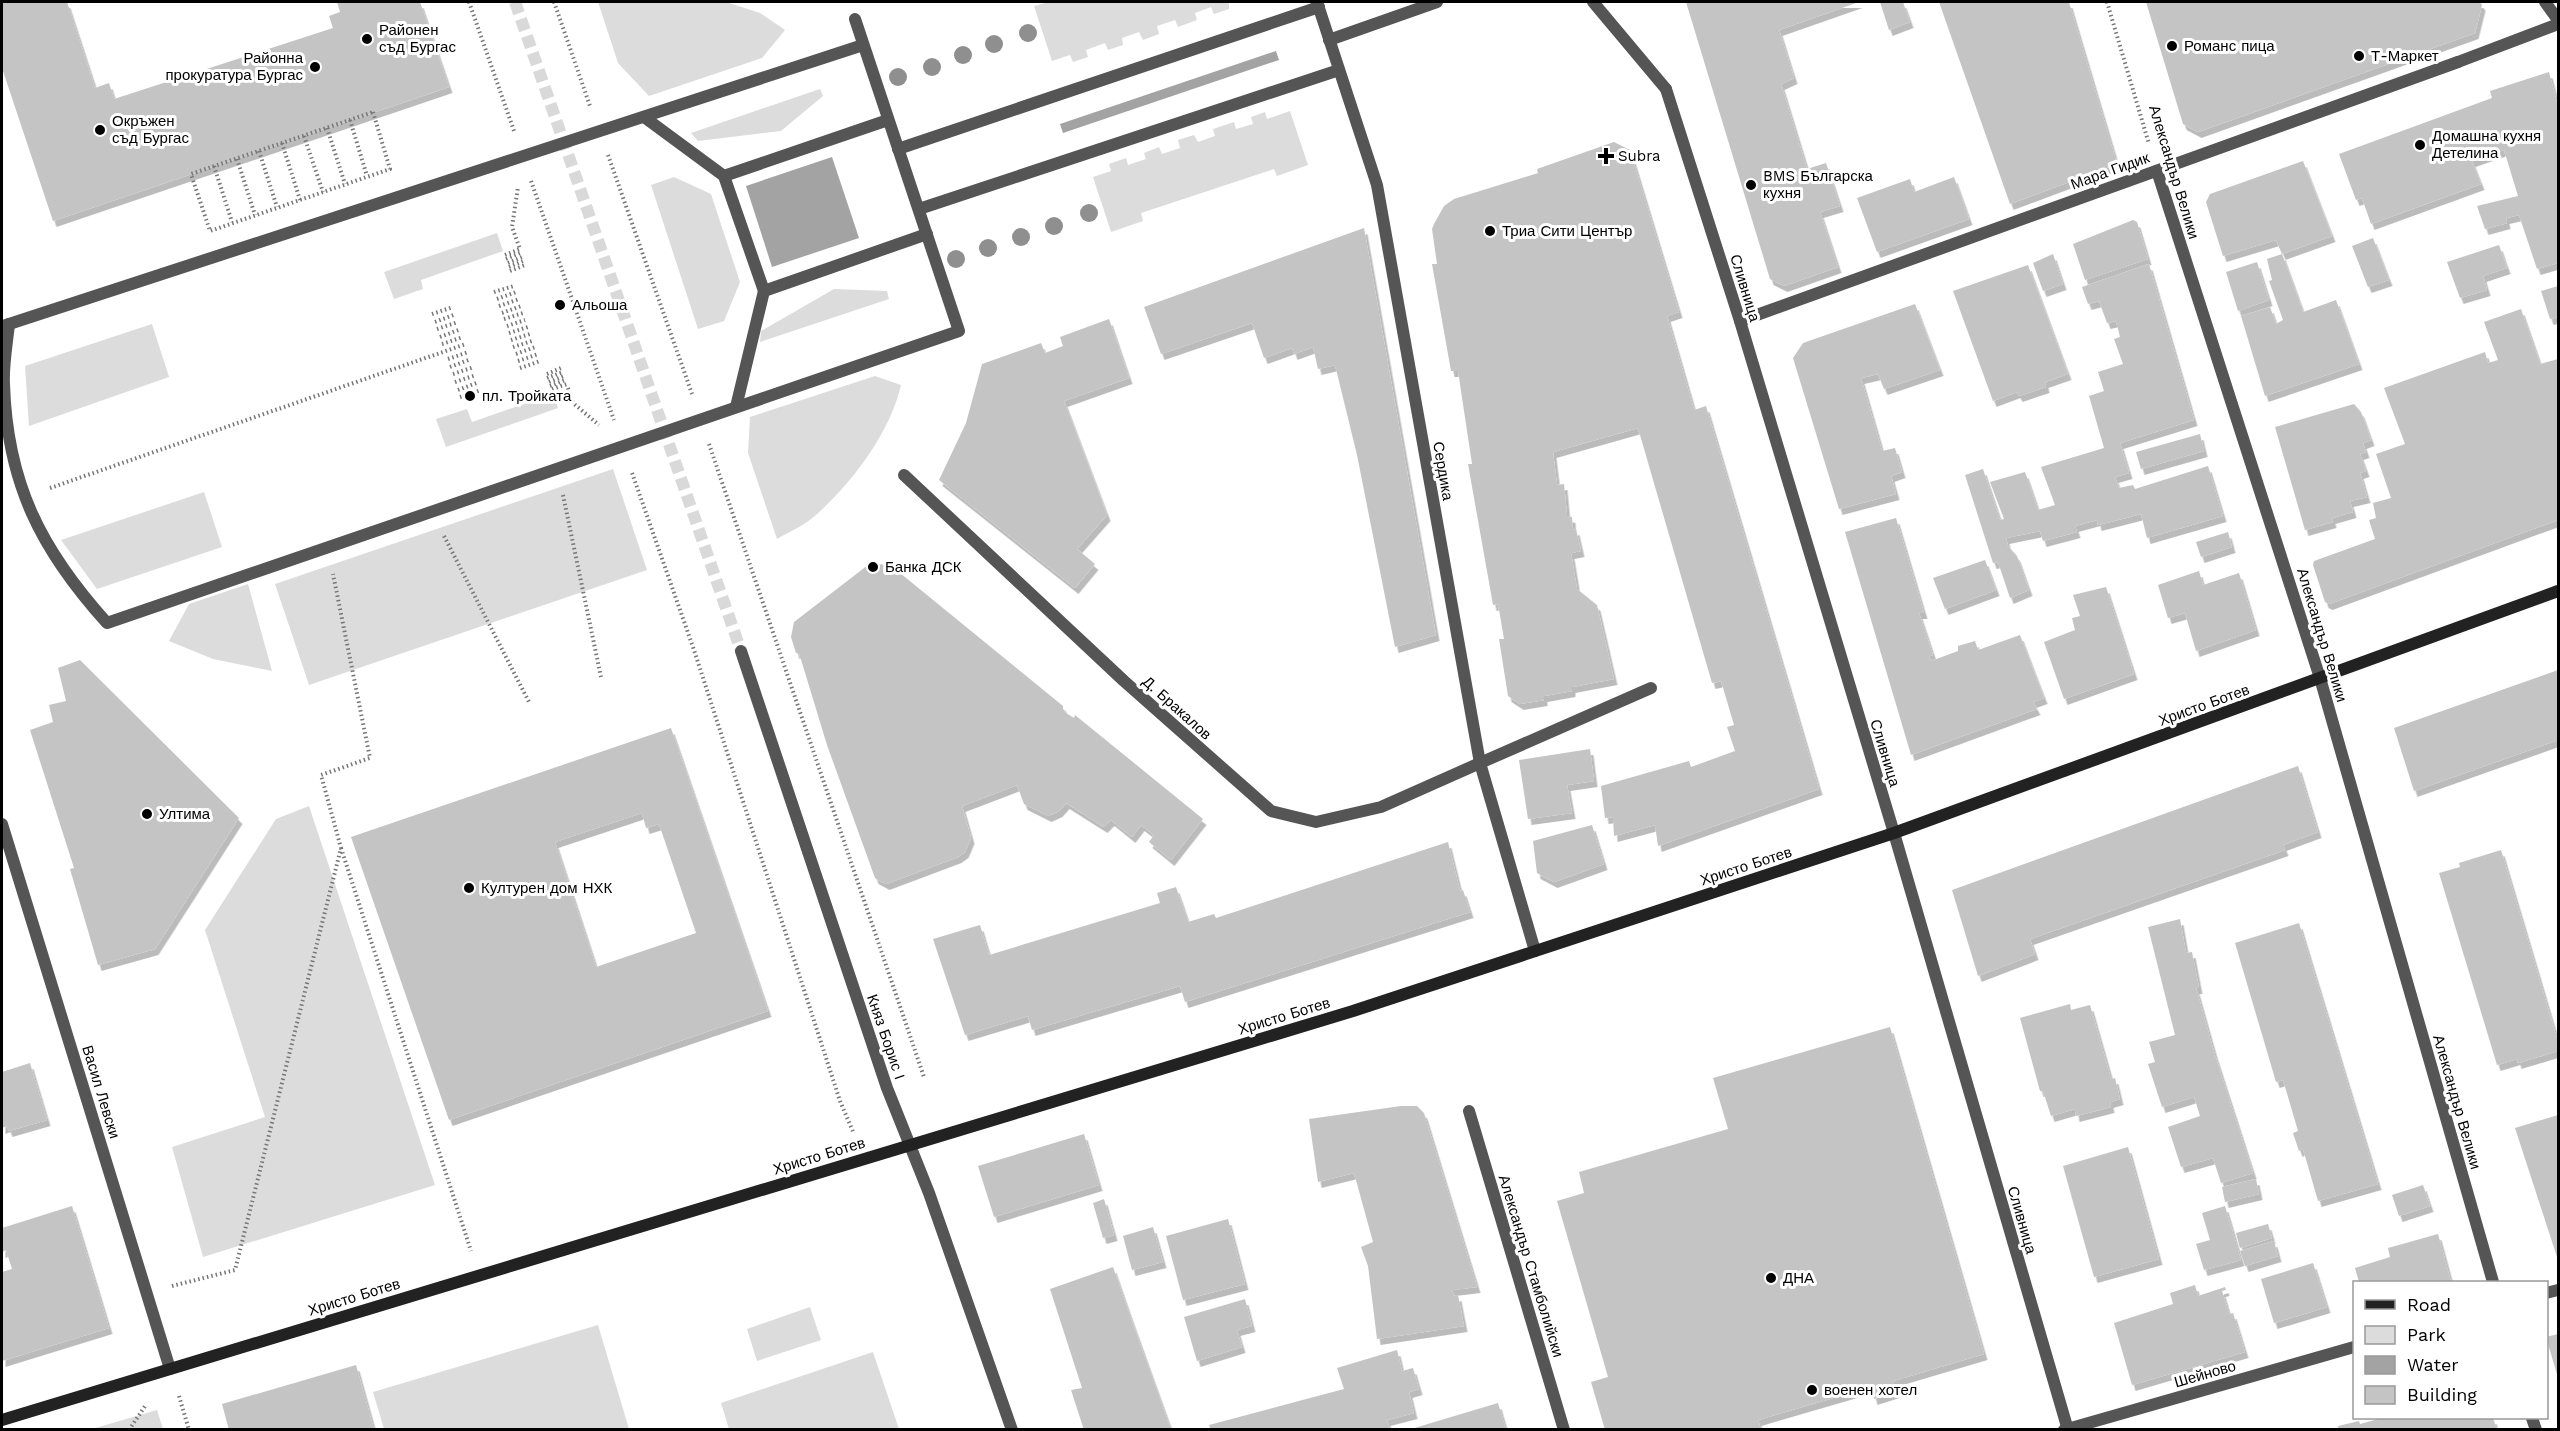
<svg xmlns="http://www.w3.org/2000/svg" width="2560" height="1431" viewBox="0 0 2560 1431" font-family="'Work Sans',sans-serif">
	<defs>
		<filter id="shadow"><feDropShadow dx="3.5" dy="6" stdDeviation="0" flood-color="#0004"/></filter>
	</defs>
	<rect width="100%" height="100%" fill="#fff"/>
	<g fill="#dcdcdc">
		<polygon points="598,2 726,2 760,13 785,30 762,58 649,96 618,63"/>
		<polygon points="1049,2 1229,2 1229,9 1214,14 1211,7 1195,13 1197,20 1178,27 1175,20 1157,26 1159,34 1143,40 1139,32 1122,38 1123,45 1108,50 1105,43 1086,50 1088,57 1073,62 1070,55 1052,61 1034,6"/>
		<polygon points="820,89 823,96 781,131 698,141 691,133"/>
		<polygon points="1290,111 1308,165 1277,176 1274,169 1141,213 1143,221 1111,232 1093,177 1111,171 1109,164 1126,158 1128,165 1146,159 1144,153 1159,147 1162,154 1180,148 1178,140 1194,135 1198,142 1215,136 1213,129 1234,122 1236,129 1253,124 1251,117 1265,112 1267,119"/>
		<polygon points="674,177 711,194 740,282 724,321 698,329 651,185"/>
		<polygon points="497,233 503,251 421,280 423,289 394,299 384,272"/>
		<polygon points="834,289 887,291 889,299 760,342 761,331"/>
		<polygon points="152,324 169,377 29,426 25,366"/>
		<path d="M875 376 901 385C890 433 852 483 816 515 805 525 789 532 777 539L748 453 750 417Z"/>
		<polygon points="553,394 558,408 446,447 436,419 467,409 472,422"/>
		<polygon points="613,469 647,570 309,685 275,584"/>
		<polygon points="204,492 222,547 97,589 61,540"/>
		<polygon points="248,584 272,671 213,659 169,641 189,604"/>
		<polygon points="309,806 435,1185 203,1257 172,1147 265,1117 205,930 276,819"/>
		<polygon points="810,1307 821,1340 757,1361 747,1329"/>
		<polygon points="598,1325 629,1429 384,1429 373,1392"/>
		<polygon points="873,1352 899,1429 729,1429 721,1403"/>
		<polygon points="157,1410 163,1429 92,1429"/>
	</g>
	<g fill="#a3a3a3">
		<polygon points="1276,51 1279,60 1063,133 1060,124"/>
		<polygon points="832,157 859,238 772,267 746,186"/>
	</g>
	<g fill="#c4c4c4" fill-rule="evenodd" filter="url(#shadow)">
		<polygon points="2,2 67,2 95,88 109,83 114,99 333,28 329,16 340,12 337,2 420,2 449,87 53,221 2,68"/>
		<polygon points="1686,2 1859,2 1779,30 1794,78 1781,84 1807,169 1826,163 1840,206 1820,212 1838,267 1784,286 1770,279"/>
		<polygon points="1880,2 1903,2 1910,22 1889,30"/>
		<polygon points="1939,2 2069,2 2117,164 2010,204"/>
		<polygon points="2146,2 2480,2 2482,5 2475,33 2198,132 2183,124"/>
		<polygon points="2549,72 2558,107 2558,263 2537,269 2519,215 2506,218 2507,223 2485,229 2477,206 2518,196 2504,150 2472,161 2481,184 2371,224 2362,198 2356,200 2339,154 2492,98 2490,91"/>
		<polygon points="1614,142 1630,150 1679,312 1667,316 1694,410 1706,406 1819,789 1658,846 1655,825 1614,836 1613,817 1605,818 1601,786 1689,761 1691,767 1735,751 1727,727 1734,725 1721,681 1712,683 1638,428 1553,452 1557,485 1564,484 1567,516 1572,517 1573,530 1576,529 1581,551 1571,553 1577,589 1597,605 1614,679 1572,687 1572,691 1544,696 1544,700 1520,704 1508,696 1499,639 1504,639 1498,604 1493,605 1468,464 1472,464 1458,371 1451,371 1432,264 1437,264 1432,229 1434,224 1444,206 1454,199 1538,173 1537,169"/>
		<polygon points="2303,161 2332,236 2282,254 2276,240 2223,256 2206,202 2210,194"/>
		<polygon points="1954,177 1969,219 1877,252 1857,198 1910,179 1914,192"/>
		<polygon points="2133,220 2137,222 2148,259 2085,280 2073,244"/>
		<polygon points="1364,228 1436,635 1395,647 1357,455 1335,365 1318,369 1313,347 1294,354 1292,348 1264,358 1252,323 1161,354 1144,307"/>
		<polygon points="2373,238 2389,280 2368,287 2352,246"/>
		<polygon points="2499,245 2507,268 2483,276 2487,290 2460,298 2447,262"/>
		<polygon points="2053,254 2063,284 2043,291 2033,263"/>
		<polygon points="2282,254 2303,312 2336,300 2359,364 2265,396 2241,316 2270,307 2276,324 2283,320 2269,281 2272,280 2267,259"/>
		<polygon points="2257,262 2269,300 2238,311 2226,272"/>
		<polygon points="2149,264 2194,420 2120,443 2129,473 2115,477 2119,488 2133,485 2135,489 2208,466 2223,516 2147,538 2141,514 2098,525 2097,520 2075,526 2077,532 2043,541 2040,531 2006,538 2008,546 2017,556 2029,590 2010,598 1998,562 1993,563 1965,475 1983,469 2000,520 2004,519 1990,482 2025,472 2038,510 2055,505 2041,467 2104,448 2089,396 2104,391 2098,372 2123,364 2114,339 2120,337 2116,321 2107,323 2099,301 2088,304 2082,287"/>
		<polygon points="2028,265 2068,374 2045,382 2046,387 2019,396 2017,392 1993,401 1953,291"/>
		<polygon points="2558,286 2558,317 2550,319 2541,291"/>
		<polygon points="1915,304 1940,370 1884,389 1878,374 1861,378 1882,451 1895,448 1902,472 1891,476 1896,494 1839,509 1793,358 1803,343"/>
		<polygon points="2521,309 2540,364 2558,359 2558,520 2329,604 2325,602 2313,565 2314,561 2375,539 2369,520 2376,518 2373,503 2391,498 2376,454 2405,444 2384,388 2485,352 2488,363 2498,360 2484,322"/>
		<polygon points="1109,319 1129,378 1064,401 1107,515 1077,549 1095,564 1075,588 939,480 966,423 982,364 1041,343 1045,353 1063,346 1060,337"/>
		<polygon points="2354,404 2361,412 2371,440 2363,443 2366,452 2360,454 2366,471 2360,473 2367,497 2350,501 2353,512 2332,518 2333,522 2305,530 2275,427"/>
		<polygon points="2200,434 2204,451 2141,469 2136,452"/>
		<polygon points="1896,518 1924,613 1919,613 1933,655 1929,656 1931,661 1958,651 1958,646 1975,641 1978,650 2020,635 2044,698 2033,702 2037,709 1911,755 1845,532"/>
		<polygon points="2228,532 2232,547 2201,557 2196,542"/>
		<polygon points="1985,560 1996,590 1945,609 1933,578"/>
		<polygon points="889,564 1063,706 1063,711 1074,718 1075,715 1203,819 1171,860 1149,842 1154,835 1141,825 1132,837 1111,820 1104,827 1066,803 1059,811 1048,816 1024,804 1017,785 962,806 971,838 965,852 958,857 886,884 875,878 827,745 799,653 796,653 791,637 794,622 868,565"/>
		<polygon points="2199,571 2203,585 2239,573 2256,630 2196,651 2185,613 2168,618 2158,585"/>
		<polygon points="2106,587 2134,674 2064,699 2044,642 2075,630 2072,618 2080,616 2073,595"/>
		<polygon points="80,660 239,818 155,949 98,965 70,869 74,868 30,730 53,722 49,705 66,701 58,668"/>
		<polygon points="2558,670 2558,740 2414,791 2394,728"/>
		<path d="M671 728 768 1011 449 1120 351 837ZM642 813 646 828 659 824 696 933 596 967 555 842Z"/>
		<polygon points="1590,749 1594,781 1567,785 1572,813 1528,819 1519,760"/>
		<polygon points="2298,766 2318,832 2283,845 2285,850 2030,939 2035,954 1978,976 1952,890"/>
		<polygon points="1592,825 1604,864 1554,882 1537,873 1533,841"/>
		<polygon points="1448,842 1460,891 1463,890 1470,912 1185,1002 1180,986 1032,1030 1028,1016 965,1035 933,939 980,925 989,955 1160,903 1157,893 1176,887 1188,922 1214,914 1216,918"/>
		<polygon points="2501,850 2558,1042 2558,1051 2518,1063 2517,1059 2497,1065 2439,873 2460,867 2459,863"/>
		<polygon points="2180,919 2186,953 2192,952 2199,988 2196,988 2214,1052 2253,1173 2221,1183 2213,1158 2181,1167 2168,1127 2200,1116 2194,1097 2162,1107 2148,1064 2155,1062 2149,1042 2175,1035 2148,927"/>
		<polygon points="2299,923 2378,1184 2318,1201 2303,1149 2299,1151 2293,1133 2298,1131 2283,1080 2276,1082 2235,943"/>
		<polygon points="2070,1004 2071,1010 2090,1005 2111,1079 2115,1078 2120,1099 2110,1102 2111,1107 2076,1116 2075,1109 2051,1116 2043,1091 2040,1091 2020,1018"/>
		<polygon points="1890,1027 1984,1354 1893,1381 1896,1392 1874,1399 1871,1387 1758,1420 1761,1430 1605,1430 1591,1382 1608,1377 1557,1201 1584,1193 1579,1172 1728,1129 1713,1078"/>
		<polygon points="30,1063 47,1120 9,1131 7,1126 2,1128 2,1072"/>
		<polygon points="1401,1106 1417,1106 1424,1113 1477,1287 1452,1290 1454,1296 1458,1295 1464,1326 1377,1339 1368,1266 1361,1247 1373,1242 1354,1173 1318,1182 1309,1119"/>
		<polygon points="2558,1115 2558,1260 2515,1128"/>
		<polygon points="1084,1134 1099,1185 994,1217 978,1166"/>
		<polygon points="2128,1147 2159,1259 2094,1277 2063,1166"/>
		<polygon points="2256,1179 2259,1194 2225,1202 2222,1187"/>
		<polygon points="2423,1185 2430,1206 2399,1216 2392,1195"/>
		<polygon points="1104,1199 1114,1235 1103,1238 1093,1203"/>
		<polygon points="72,1206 109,1328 2,1361 2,1272 12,1269 6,1250 2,1252 2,1228"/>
		<polygon points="2225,1206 2241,1260 2204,1270 2196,1244 2210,1240 2202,1213"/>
		<polygon points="1228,1219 1245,1284 1183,1300 1166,1236"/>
		<polygon points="2268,1224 2272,1238 2240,1248 2236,1233"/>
		<polygon points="1153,1227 1163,1262 1132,1270 1123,1236"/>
		<polygon points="2438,1234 2451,1282 2359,1282 2355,1268 2390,1257 2388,1248"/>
		<polygon points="2274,1241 2278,1256 2245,1266 2240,1251"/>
		<polygon points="2313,1263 2327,1307 2274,1323 2261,1279"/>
		<polygon points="1113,1267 1130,1316 1171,1430 1084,1430 1071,1390 1082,1388 1050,1289"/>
		<polygon points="2195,1285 2198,1296 2225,1287 2226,1290 2222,1291 2229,1314 2233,1313 2245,1352 2132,1385 2114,1323 2173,1304 2170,1293"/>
		<polygon points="1245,1299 1252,1326 1237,1330 1242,1347 1197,1361 1184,1317"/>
		<polygon points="2558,1334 2558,1378 2546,1337"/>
		<polygon points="1397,1350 1402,1371 1413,1368 1419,1389 1409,1392 1414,1413 1387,1420 1390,1430 1211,1430 1209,1425 1344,1389 1337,1368"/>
		<polygon points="356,1365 374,1430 229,1430 222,1404"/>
		<polygon points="1498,1403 1506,1430 1411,1430 1411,1429"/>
		<polygon points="2382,1418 2493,1418 2497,1430 2339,1430 2338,1426 2359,1421 2360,1424"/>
	</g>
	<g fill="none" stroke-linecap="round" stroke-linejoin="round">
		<polyline stroke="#d9d9d9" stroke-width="12" stroke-dasharray="12 6" stroke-linecap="butt" points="515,2 741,651"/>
		<g stroke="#777" stroke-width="4" stroke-dasharray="1.5 3" stroke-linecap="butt">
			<polyline points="469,2 514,131"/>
			<polyline points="554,2 590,106"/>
			<polyline points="2107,2 2149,144"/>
			<polygon points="373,112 390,169 210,231 191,174"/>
			<polyline points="350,120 367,176"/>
			<polyline points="327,128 345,184"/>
			<polyline points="304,136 323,192"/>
			<polyline points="282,143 300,200"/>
			<polyline points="259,151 277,207"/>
			<polyline points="608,155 692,394"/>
			<polyline points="237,159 255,215"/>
			<polyline points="214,166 232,222"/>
			<polyline points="531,181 614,420"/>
			<polyline points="505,255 520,249 512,227 518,187"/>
			<polyline points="506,259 520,253"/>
			<polyline points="508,263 522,257"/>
			<polyline points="509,267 523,261"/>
			<polyline points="510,271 525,265"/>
			<polyline points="494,292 514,286"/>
			<polyline points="497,299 516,292"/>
			<polyline points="499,306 519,299"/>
			<polyline points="502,313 521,306"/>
			<polyline points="432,314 453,307"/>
			<polyline points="504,319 523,313"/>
			<polyline points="435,322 456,314"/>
			<polyline points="507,326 525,320"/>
			<polyline points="437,329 458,322"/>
			<polyline points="509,333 528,327"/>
			<polyline points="440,337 461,329"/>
			<polyline points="511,340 530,334"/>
			<polyline points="442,344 463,337"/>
			<polyline points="513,347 532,341"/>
			<polyline points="516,354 535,347"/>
			<polyline points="448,359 468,352"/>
			<polyline points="518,361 538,354"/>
			<polyline points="450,367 471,359"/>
			<polyline points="520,368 540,361"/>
			<polyline points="453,374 474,367"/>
			<polyline points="547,374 561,368"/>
			<polyline points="547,378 563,372"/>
			<polyline points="455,382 476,375"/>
			<polyline points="549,382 564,376"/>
			<polyline points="550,386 565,380"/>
			<polyline points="568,388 573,403 599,425"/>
			<polyline points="552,389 567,384"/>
			<polyline points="458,390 479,382"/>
			<polyline points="460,397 481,390"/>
			<polyline points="709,444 924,1077"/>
			<polyline points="632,473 693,647 840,1101 854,1134"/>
			<polyline points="50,488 466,344"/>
			<polyline points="563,495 601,677"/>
			<polyline points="444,536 529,702"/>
			<polyline points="341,848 471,1251"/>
			<polyline points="172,1286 235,1270 341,848 321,775 370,758 333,574"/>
			<polyline points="179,1396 189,1430"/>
			<polyline points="129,1430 145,1406"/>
		</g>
		<g stroke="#555" stroke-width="12">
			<polyline points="1317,2 1377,185 1480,763"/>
			<polyline points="1593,2 1666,89"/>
			<polyline points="2545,2 2558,20"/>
			<polyline points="1329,40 1437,2"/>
			<polyline points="2458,62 2558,24"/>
			<polyline points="644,117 724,176 888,120"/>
			<polyline points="898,149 1319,7"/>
			<polyline points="724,176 764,291"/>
			<polyline points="919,209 1339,70"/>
			<path d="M9 324C7 344 3 364 4 384 7 483 41 550 107 623L959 331 855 19"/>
			<polyline points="3,326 863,45"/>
			<polyline points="736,407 764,291 927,234"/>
		</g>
		<g stroke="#555" stroke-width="12">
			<polyline points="1666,89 1740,321 1894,833"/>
			<polyline points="2157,171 2320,678 2493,1282"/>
			<polyline points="1740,321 2458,62"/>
			<polyline points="904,475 1124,681 1271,811 1316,822 1381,807 1480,763"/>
			<polyline points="2,824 170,1369"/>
			<polyline points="1535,951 1480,763 1651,688"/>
			<polyline points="1469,1111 1564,1430"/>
			<polyline points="2546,1293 2558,1290"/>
			<polyline points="2532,1418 2536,1430"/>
			<polyline points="2064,1430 2354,1347"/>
		</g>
		<g stroke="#555" stroke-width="12">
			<polyline points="741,651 887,1088 929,1193 1012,1430"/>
			<polyline points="1894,833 2068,1430"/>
		</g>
		<polyline stroke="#222" stroke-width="12" points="2,1420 1353,1011 1894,833 2558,591"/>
	</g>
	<g fill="#8f8f8f">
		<circle cx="1028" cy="33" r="9"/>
		<circle cx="994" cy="44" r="9"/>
		<circle cx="963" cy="55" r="9"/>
		<circle cx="932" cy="67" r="9"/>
		<circle cx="898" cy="77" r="9"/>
		<circle cx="1089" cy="213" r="9"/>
		<circle cx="1054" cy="226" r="9"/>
		<circle cx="1021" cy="237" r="9"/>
		<circle cx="988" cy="248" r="9"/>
		<circle cx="956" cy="259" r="9"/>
	</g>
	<g fill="#000" stroke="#fff" stroke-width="2">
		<circle cx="367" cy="39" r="6"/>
		<circle cx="2172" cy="46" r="6"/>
		<circle cx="2359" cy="56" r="6"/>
		<circle cx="315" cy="67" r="6"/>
		<circle cx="100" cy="130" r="6"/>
		<circle cx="2420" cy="145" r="6"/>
		<path d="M1603 147h6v6h6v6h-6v6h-6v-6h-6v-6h6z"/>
		<circle cx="1751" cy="185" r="6"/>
		<circle cx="1490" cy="231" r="6"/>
		<circle cx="560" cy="305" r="6"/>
		<circle cx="470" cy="396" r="6"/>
		<circle cx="873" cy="567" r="6"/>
		<circle cx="147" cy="814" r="6"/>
		<circle cx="469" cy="888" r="6"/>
		<circle cx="1771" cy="1278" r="6"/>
		<circle cx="1812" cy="1390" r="6"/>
	</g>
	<g text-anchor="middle" stroke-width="6" stroke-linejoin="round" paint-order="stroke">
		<g font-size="15" fill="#000" stroke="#fff" text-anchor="start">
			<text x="379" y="35">Районен<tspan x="379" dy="17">съд Бургас</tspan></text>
			<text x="2184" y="51">Романс пица</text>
			<text x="2371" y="61">Т-Маркет</text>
			<text x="303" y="63" text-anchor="end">Районна<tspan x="303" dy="17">прокуратура Бургас</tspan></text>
			<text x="112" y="126">Окръжен<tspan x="112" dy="17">съд Бургас</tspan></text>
			<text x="2432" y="141">Домашна кухня<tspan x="2432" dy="17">Детелина</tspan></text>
			<text x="1618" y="161">Subra</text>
			<text x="1763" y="181">BMS Българска<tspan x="1763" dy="17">кухня</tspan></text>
			<text x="1502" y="236">Триа Сити Център</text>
			<text x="572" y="310">Альоша</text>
			<text x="482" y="401">пл. Тройката</text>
			<text x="885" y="572">Банка ДСК</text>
			<text x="159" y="819">Ултима</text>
			<text x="481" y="893">Културен дом НХК</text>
			<text x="1783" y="1283">ДНА</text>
			<text x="1824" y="1395">военен хотел</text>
		</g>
		<g font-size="15" fill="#000" stroke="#fff">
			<text transform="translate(2110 171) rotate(-20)" y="5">Мара Гидик</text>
			<text transform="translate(2174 172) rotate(73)" y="5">Александър Велики</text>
			<text transform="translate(1745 288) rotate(73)" y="5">Сливница</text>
			<text transform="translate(1443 471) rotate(80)" y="5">Сердика</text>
			<text transform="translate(2322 635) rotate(73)" y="5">Александър Велики</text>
			<text transform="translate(2204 705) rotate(-20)" y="5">Христо Ботев</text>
			<text transform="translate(1177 708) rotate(42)" y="5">Д. Бракалов</text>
			<text transform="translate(1885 753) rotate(73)" y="5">Сливница</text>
			<text transform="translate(1746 866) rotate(-18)" y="5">Христо Ботев</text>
			<text transform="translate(1284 1016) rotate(-17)" y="5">Христо Ботев</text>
			<text transform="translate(886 1037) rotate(71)" y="5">Княз Борис I</text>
			<text transform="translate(101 1092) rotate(73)" y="5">Васил Левски</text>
			<text transform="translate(2457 1102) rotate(74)" y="5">Александър Велики</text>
			<text transform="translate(819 1156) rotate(-17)" y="5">Христо Ботев</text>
			<text transform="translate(2022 1220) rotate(74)" y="5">Сливница</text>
			<text transform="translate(1531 1266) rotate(73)" y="5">Александър Стамболийски</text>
			<text transform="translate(354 1297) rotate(-17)" y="5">Христо Ботев</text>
			<text transform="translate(2205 1374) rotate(-16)" y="5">Шейново</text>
		</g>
	</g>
	<rect width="2560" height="1431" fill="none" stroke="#000000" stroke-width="6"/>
	<rect x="2353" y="1281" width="195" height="138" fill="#ffffff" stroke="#999999" stroke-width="1.5"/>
	<rect x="2365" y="1300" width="30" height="9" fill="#222222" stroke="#999999" stroke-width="1.5"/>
	<text x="2407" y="1311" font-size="18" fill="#000000">Road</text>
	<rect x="2365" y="1326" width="30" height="18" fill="#dcdcdc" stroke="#999999" stroke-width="1.5"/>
	<text x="2407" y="1341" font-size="18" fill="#000000">Park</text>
	<rect x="2365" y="1356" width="30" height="18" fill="#a3a3a3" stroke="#999999" stroke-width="1.5"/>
	<text x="2407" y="1371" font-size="18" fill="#000000">Water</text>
	<rect x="2365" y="1386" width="30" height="18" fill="#c4c4c4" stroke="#999999" stroke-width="1.5"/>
	<text x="2407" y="1401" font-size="18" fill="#000000">Building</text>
</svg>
